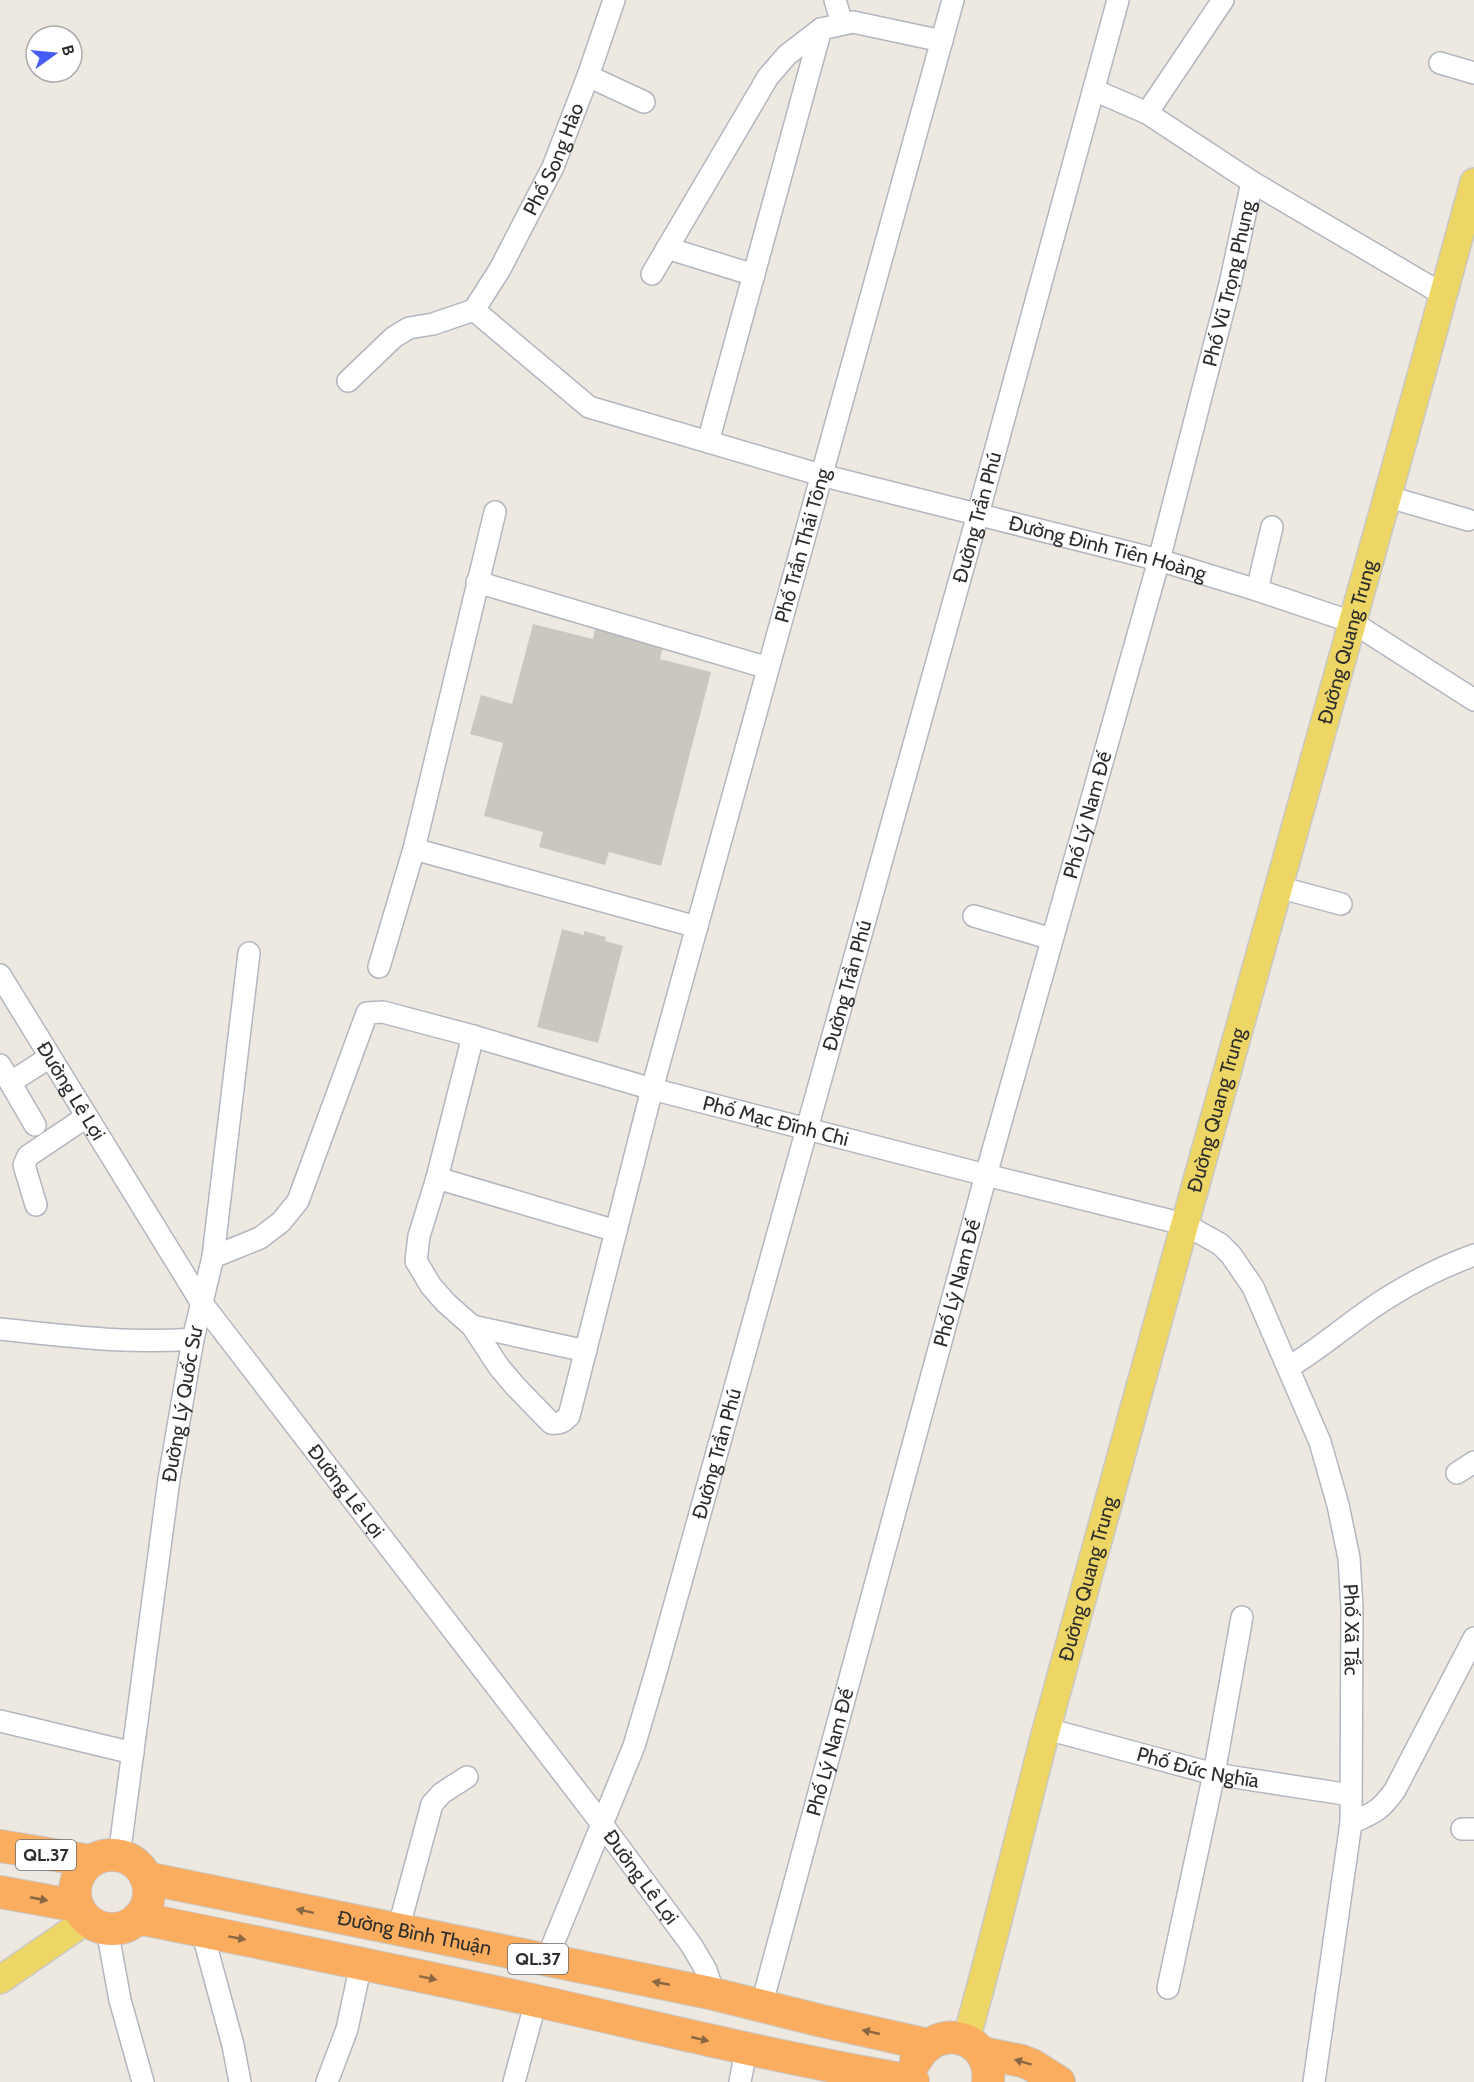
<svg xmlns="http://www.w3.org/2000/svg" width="1474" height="2082" viewBox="0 0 1474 2082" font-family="Cabin,sans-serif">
	<rect width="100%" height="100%" fill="#eee9e0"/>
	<g fill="#cac7be">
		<polygon points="533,624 593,639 596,625 664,643 660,659 711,672 661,866 609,852 605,865 539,847 543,832 484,816 503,743 470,734 481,695 512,704"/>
		<polygon points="562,929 584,935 584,931 606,937 605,941 623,946 598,1043 537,1027"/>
	</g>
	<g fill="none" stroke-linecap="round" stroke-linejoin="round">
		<g stroke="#b3b5c0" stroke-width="24">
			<g id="minor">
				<polyline points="835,0 842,23"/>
				<polyline points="1440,63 1474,73"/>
				<polyline points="588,76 644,102"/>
				<polyline points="1147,113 1223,0"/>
				<polyline points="1252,182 1444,295"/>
				<polyline points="667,248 754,275"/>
				<polyline points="652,274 768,77 787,55 821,29"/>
				<path id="s1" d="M474 310 589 407 821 475 1159 560 1257 590 1352 622 1474 700"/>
				<path id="s2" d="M474 310 500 269 553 167 588 76 614 0"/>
				<polyline points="348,381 394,337 409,328 433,324 474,310"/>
				<polyline points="708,442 821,29 853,22 942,41"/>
				<polyline points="1389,497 1468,520"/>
				<polyline points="477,582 768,668"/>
				<polyline points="1257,590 1272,527"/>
				<polyline points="414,849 697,927"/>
				<polyline points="1278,887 1341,904"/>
				<polyline points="974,916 1052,939"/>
				<polyline points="379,967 414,849 495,512"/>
				<path id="s3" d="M0 975 201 1302 602 1824 692 1946 706 1970 710 1982V1993"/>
				<path id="s4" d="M473 1036 437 1178 419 1236 416 1261 431 1286 446 1303 472 1326 499 1367 515 1386 551 1423C560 1424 563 1422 569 1416L652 1089 953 0"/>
				<polyline points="0,1065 35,1125"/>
				<polyline points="11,1082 50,1057"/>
				<polyline points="437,1178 616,1231"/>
				<polyline points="36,1205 24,1165 28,1156 86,1117"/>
				<path id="s5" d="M213 1257 260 1238 281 1222 298 1201 367 1013 383 1012 473 1036 652 1089 986 1175 1184 1224 1220 1244 1231 1255 1253 1287 1320 1442 1338 1505 1349 1558 1352 1607 1351 1823 1314 2082"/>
				<polyline points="472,1326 586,1351"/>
				<path d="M0 1329C66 1336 126 1344 193 1339"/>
				<path d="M1289 1367C1323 1347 1353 1319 1387 1298 1414 1281 1444 1266 1474 1255"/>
				<polyline points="1457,1473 1474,1462"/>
				<polyline points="0,1721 133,1753"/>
				<path id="s6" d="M1047 1729 1214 1774 1351 1795"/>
				<path d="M1351 1823C1374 1813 1380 1811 1395 1790L1474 1638"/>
				<polyline points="1462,1829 1474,1829"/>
				<path id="s7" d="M119 1856 169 1479 193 1339 213 1257 249 953"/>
				<polyline points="107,1929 120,2000 143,2082"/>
				<polyline points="398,1930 432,1804 442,1793 467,1777"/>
				<polyline points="202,1931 233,2045 240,2082"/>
				<path id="s8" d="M546 1961 634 1746 657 1668 978 514 1118 0"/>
				<polyline points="1168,1988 1214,1774 1242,1617"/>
				<path id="s9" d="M761 2007 986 1175 1159 560 1230 284 1252 182 1147 113 1094 90"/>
				<polyline points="327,2082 347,2029 361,1964"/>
				<polyline points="514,2082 536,2001"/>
				<polyline points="740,2082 746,2050"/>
			</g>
		</g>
		<g stroke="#c8c8c8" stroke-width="30">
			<g id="major">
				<polyline points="0,1980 87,1920"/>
				<path id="s10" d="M966 2040C995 1938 1019 1834 1046 1731 1091 1563 1138 1395 1184 1227 1279 878 1380 531 1474 182"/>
			</g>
		</g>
		<g stroke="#c8c8c8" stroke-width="34">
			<g id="highway">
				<polyline points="0,1846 91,1861"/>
				<circle cx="112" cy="1892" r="37"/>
				<path id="s11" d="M146 1878 710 1993 822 2021 929 2045"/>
				<polyline points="0,1892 77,1906"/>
				<path d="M138 1918C271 1945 405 1972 537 2001 662 2029 787 2060 913 2081"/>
				<polyline points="982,2053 1022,2061 1032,2065 1059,2082"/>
				<path d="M916 2060C938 2020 993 2037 988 2082"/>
			</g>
		</g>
		<use href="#minor" stroke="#fff" stroke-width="21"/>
		<use href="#major" stroke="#eed666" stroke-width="27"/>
		<use href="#highway" stroke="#faac5f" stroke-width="32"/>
	</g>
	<defs><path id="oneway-solid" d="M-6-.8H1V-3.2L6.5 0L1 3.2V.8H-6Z" transform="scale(1.5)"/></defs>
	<g fill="#896644">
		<use href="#oneway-solid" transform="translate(39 1899) rotate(11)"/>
		<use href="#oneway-solid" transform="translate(305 1911) rotate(-168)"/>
		<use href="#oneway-solid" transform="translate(237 1938) rotate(10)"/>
		<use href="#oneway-solid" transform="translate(428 1978) rotate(12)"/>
		<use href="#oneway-solid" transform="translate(661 1983) rotate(-169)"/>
		<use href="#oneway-solid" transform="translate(871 2032) rotate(-167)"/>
		<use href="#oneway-solid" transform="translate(700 2039) rotate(13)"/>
		<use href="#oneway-solid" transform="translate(1023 2062) rotate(-163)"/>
	</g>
	<g text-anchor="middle" stroke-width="4.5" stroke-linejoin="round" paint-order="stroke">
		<g fill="#fff" stroke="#6c6c6c" stroke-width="1.5">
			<rect x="16" y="1840" width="60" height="30" rx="4.5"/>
			<rect x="508" y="1944" width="60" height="30" rx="4.5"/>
		</g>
		<g font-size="18" font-weight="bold" fill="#2d2d2d">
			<text x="46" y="1861">QL.37</text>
			<text x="538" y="1965">QL.37</text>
		</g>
		<g font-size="20" fill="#2d2d2d" stroke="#fff">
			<text dy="7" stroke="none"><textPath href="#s2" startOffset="171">Phố Song Hào</textPath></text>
			<text dy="7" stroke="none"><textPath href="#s9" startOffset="1786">Phố Vũ Trọng Phụng</textPath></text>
			<text dy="7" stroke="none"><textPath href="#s8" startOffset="1508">Đường Trần Phú</textPath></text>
			<text dy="7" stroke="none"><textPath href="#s4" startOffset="1366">Phố Trần Thái Tông</textPath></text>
			<text dy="7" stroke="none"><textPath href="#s1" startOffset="688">Đường Đinh Tiên Hoàng</textPath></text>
			<text dy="7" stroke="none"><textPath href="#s10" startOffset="1449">Đường Quang Trung</textPath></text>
			<text dy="7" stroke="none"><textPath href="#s9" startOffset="1236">Phố Lý Nam Đế</textPath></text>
			<text dy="7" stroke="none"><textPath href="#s8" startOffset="1022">Đường Trần Phú</textPath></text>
			<text dy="7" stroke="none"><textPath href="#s3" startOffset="136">Đường Lê Lợi</textPath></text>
			<text dy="7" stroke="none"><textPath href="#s10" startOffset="963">Đường Quang Trung</textPath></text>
			<text dy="7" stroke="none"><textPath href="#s5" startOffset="728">Phố Mạc Đĩnh Chi</textPath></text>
			<text dy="7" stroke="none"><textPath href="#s9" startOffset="750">Phố Lý Nam Đế</textPath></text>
			<text dy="7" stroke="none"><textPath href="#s7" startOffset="456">Đường Lý Quốc Sư</textPath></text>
			<text dy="7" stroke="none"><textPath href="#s8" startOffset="536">Đường Trần Phú</textPath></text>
			<text dy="7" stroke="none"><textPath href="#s3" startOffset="622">Đường Lê Lợi</textPath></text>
			<text dy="7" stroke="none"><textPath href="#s10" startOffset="477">Đường Quang Trung</textPath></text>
			<text dy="7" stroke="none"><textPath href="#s5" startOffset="1605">Phố Xã Tắc</textPath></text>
			<text dy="7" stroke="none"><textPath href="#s9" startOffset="264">Phố Lý Nam Đế</textPath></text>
			<text dy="7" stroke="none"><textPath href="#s6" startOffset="156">Phố Đức Nghĩa</textPath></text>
			<text dy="7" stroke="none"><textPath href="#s3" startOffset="1108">Đường Lê Lợi</textPath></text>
			<text dy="7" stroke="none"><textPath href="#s11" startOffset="274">Đường Bình Thuận</textPath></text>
		</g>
	</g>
	<g transform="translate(54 54) rotate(75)"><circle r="28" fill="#ffffff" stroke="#ababab" stroke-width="1.5"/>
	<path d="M0-4.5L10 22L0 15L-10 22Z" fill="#465cf5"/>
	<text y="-9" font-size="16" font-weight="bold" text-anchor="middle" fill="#2d2d2d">B</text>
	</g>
</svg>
